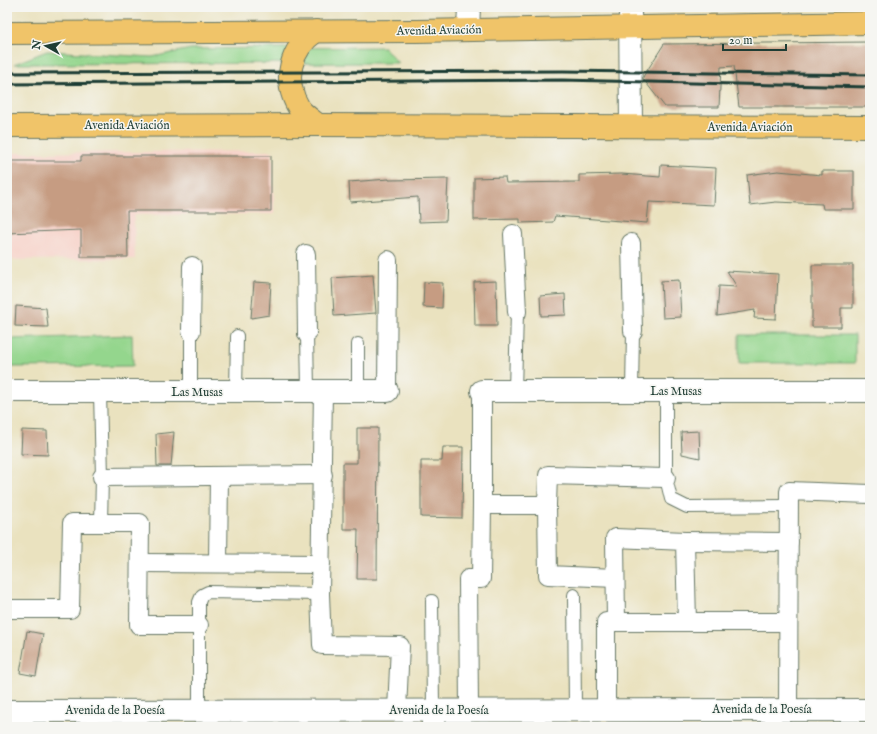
<svg xmlns="http://www.w3.org/2000/svg" width="877" height="734" viewBox="0 0 877 734" font-family="'IM FELL English',serif">
	<rect width="100%" height="100%" fill="#f6f6f2"/>
	<filter id="ink" filterUnits="userSpaceOnUse"><feTurbulence type="fractalNoise" baseFrequency=".025" numOctaves="2"/><feDisplacementMap in="SourceGraphic" scale="8" xChannelSelector="R" yChannelSelector="G"/><feConvolveMatrix kernelMatrix="1 2 1 2 8 2 1 2 1" color-interpolation-filters="sRGB"/></filter>
	<filter id="wash" filterUnits="userSpaceOnUse"><feTurbulence type="fractalNoise" baseFrequency=".012" numOctaves="4" result="noise"/><feDisplacementMap in="SourceGraphic" scale="16" xChannelSelector="R" yChannelSelector="G"/><feGaussianBlur stdDeviation="0.9" result="paint"/><feColorMatrix in="noise" values="0 0 0 0 0 0 0 0 0 0 0 0 0 0 0 0 0 1.4 0 .05"/><feComposite in="paint" operator="in"/></filter>
	<g filter="url(#wash)">
		<rect width="100%" height="100%" fill="#eae2bf"/>
		<polygon fill="#f7d1c8" points="273,151 274,214 134,215 135,259 7,260 7,153"/>
		<g fill="#94d68d" stroke="#5a8a60">
			<polygon points="384,47 398,63 14,64 47,51 152,57 191,49"/>
			<polygon points="132,335 133,366 10,367 9,339"/>
			<rect x="739" y="335" width="116" height="28"/>
		</g>
		<g id="blocks">
			<g fill="#c69c82">
				<polygon points="870,42 870,107 739,107 734,66 721,67 719,107 665,107 643,79 643,77 664,44"/>
				<polygon points="81,156 271,156 271,211 127,211 128,257 81,257 81,230 7,233 7,191 11,191 11,161 81,161"/>
				<polygon points="661,165 716,168 714,205 649,202 647,223 555,216 553,222 520,223 520,219 474,220 474,178 505,177 506,183 579,182 579,175 622,174 660,177"/>
				<polygon points="778,171 822,175 822,171 854,171 854,209 823,209 822,204 776,202 750,205 747,175"/>
				<polygon points="389,179 389,180 448,179 446,221 419,222 418,197 350,202 349,182"/>
				<polygon points="812,265 853,265 853,308 841,308 841,327 812,327"/>
				<polygon points="727,271 778,274 776,319 754,318 755,310 717,316 719,286 737,287"/>
				<polygon points="373,275 376,313 334,316 332,278"/>
				<polygon points="679,280 681,317 663,318 661,281"/>
				<polygon points="496,281 497,326 475,326 474,282"/>
				<polygon points="254,282 271,283 269,315 251,318"/>
				<polygon points="424,282 443,283 442,308 423,307"/>
				<polygon points="565,294 566,315 541,316 540,296"/>
				<polygon points="16,306 46,308 48,327 15,326"/>
				<polygon points="357,428 378,428 377,579 357,579 358,529 343,529 343,463 357,463"/>
				<polygon points="22,430 47,431 48,455 21,454"/>
				<polygon points="699,431 700,458 682,454 681,432"/>
				<polygon points="174,432 171,466 157,466 156,434"/>
				<polygon points="443,447 463,447 462,518 421,517 421,461 442,461"/>
				<polygon points="27,631 43,634 36,676 20,673"/>
			</g>
		</g>
	</g>
	<g filter="url(#ink)">
		<use href="#blocks" fill-opacity="0" stroke="#667765" stroke-width="1"/>
		<g fill="none" stroke-linecap="round" stroke-linejoin="round">
			<g stroke="#667765" stroke-width="14">
				<g id="service">
					<polyline points="307,334 308,391"/>
					<polyline points="191,391 191,331"/>
					<polyline points="358,391 358,344"/>
					<polyline points="515,391 517,312"/>
					<polyline points="632,391 633,331"/>
					<polyline points="666,391 666,478 671,499 687,507 789,506"/>
					<polyline points="100,392 102,477 101,523"/>
					<polyline points="236,392 237,336"/>
					<polyline points="574,595 575,710"/>
					<polyline points="432,601 433,710"/>
					<polyline points="199,710 199,602 202,595 208,592 320,594"/>
				</g>
			</g>
			<g stroke="#667765" stroke-width="20">
				<g id="pedestrian">
					<polyline points="513,234 517,312"/>
					<polyline points="631,243 633,331"/>
					<polyline points="306,254 307,334"/>
					<polyline points="191,331 192,266"/>
					<polyline points="323,391 320,594 322,645 400,646 397,710"/>
					<polyline points="387,391 388,260"/>
					<polyline points="102,477 323,475"/>
					<polyline points="482,505 482,391"/>
					<polyline points="547,505 548,475 666,478"/>
					<polyline points="685,541 789,542"/>
					<polyline points="140,563 321,564"/>
					<polyline points="218,563 219,476"/>
					<polyline points="7,609 70,609 72,523 140,523 139,625 199,625"/>
					<polyline points="616,622 615,538 685,541 687,622"/>
					<polyline points="788,709 789,491 870,494"/>
					<polyline points="469,710 468,579 481,579 482,505 547,505 548,575 615,578"/>
					<polyline points="606,710 606,622 788,622"/>
				</g>
			</g>
			<g stroke="#667765" stroke-width="24">
				<g id="minor">
					<polyline points="630,7 631,126"/>
					<polyline points="468,30 469,7"/>
					<polyline points="7,391 387,391"/>
					<polyline points="482,391 870,391"/>
					<polyline points="433,710 433,727"/>
				</g>
			</g>
			<g stroke="#667765" stroke-width="24">
				<polyline id="tertiary" points="7,711 870,710"/>
			</g>
			<g stroke="#667765" stroke-width="24">
				<g id="primary">
					<path d="M316 31C290 49 282 80 299 108 303 114 312 120 318 125"/>
					<polyline points="7,33 416,31 870,23"/>
					<polyline points="7,126 318,125 870,127"/>
				</g>
			</g>
			<use href="#service" stroke="#fff" stroke-width="12"/>
			<use href="#pedestrian" stroke="#fff" stroke-width="18"/>
			<use href="#minor" stroke="#fff" stroke-width="22"/>
			<use href="#tertiary" stroke="#fff" stroke-width="22"/>
			<use href="#primary" stroke="#f0c469" stroke-width="22"/>
			<g stroke="#1f3d34" stroke-width="3">
				<polyline points="7,73 563,71 870,75"/>
				<polyline points="7,84 562,80 870,87"/>
			</g>
		</g>
	</g>
	<g text-anchor="middle" stroke-width="3" stroke-linejoin="round" paint-order="stroke">
		<g font-size="12" fill="#1f3d34" stroke="#f6f6f2">
			<text transform="translate(439 30) rotate(-1)" y="4">Avenida Aviación</text>
			<text x="127" y="129">Avenida Aviación</text>
			<text x="750" y="131">Avenida Aviación</text>
			<text x="676" y="395">Las Musas</text>
			<text x="197" y="396">Las Musas</text>
			<text x="762" y="713">Avenida de la Poesía</text>
			<text x="115" y="714">Avenida de la Poesía</text>
			<text x="439" y="714">Avenida de la Poesía</text>
		</g>
	</g>
	<rect width="877" height="734" fill="none" stroke="#f6f6f2" stroke-width="24"/>
	<g transform="translate(46 46) rotate(278)" stroke="#f6f6f2" stroke-width="3" paint-order="stroke">
	<path d="M0-3L7 15L0 10L-7 15Z" fill="#1f3d34"/>
	<text y="-6" font-size="11" font-weight="bold" text-anchor="middle" fill="#1f3d34">N</text>
	</g>
	<path d="M723 44v6h63v-6" fill="none" stroke="#1f3d34" stroke-width="2"/>
	<text x="729" y="44" font-size="12" fill="#1f3d34" stroke="#f6f6f2" stroke-width="3" paint-order="stroke">20 m</text>
</svg>
